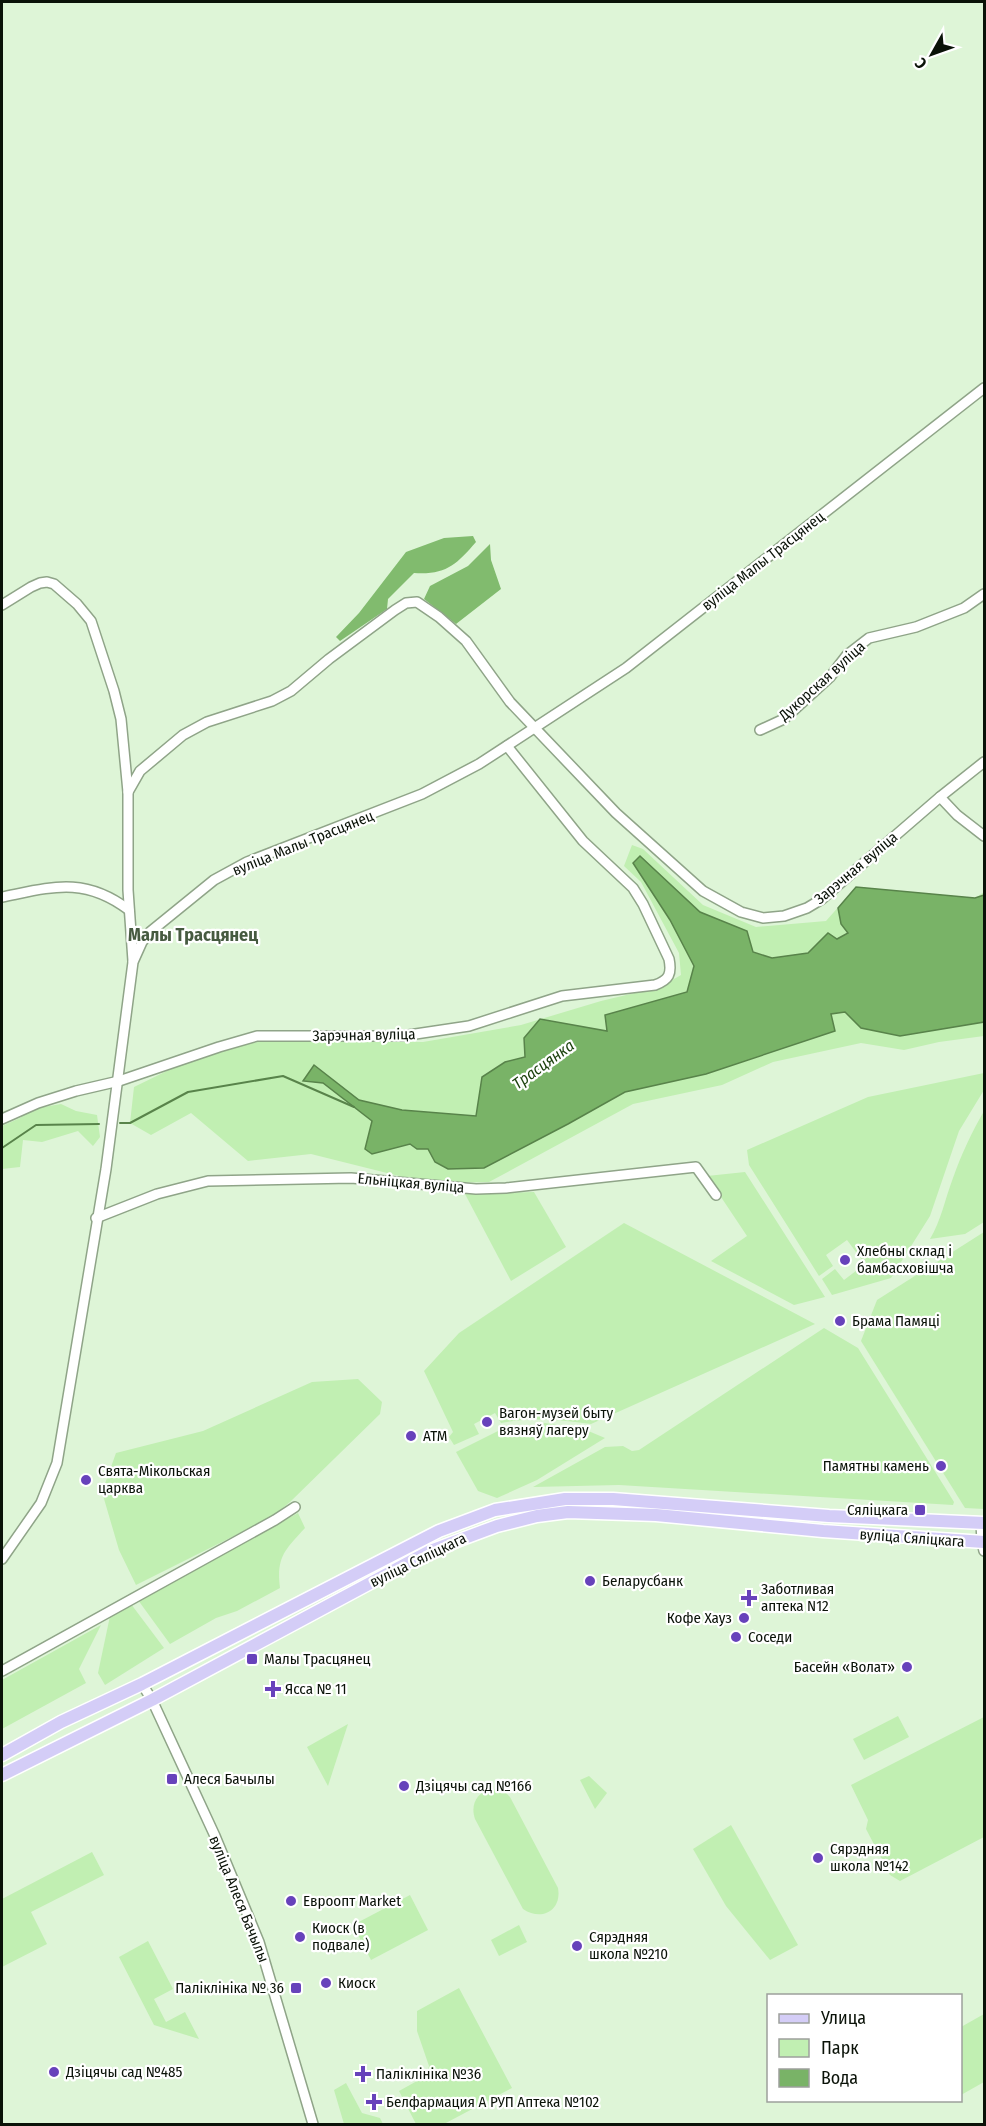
<svg xmlns="http://www.w3.org/2000/svg" width="986" height="2126" viewBox="0 0 986 2126" font-family="'Fira Sans Condensed',sans-serif">
	<rect width="100%" height="100%" fill="#def5d7"/>
	<g fill="#c1efb2">
		<polygon points="632,845 643,849 703,905 756,927 826,921 856,887 975,898 984,892 984,1036 939,1042 904,1050 861,1043 773,1062 722,1085 633,1104 489,1182 427,1183 311,1154 248,1161 191,1113 151,1135 130,1123 134,1087 175,1067 229,1047 258,1042 423,1042 521,1025 601,1001 660,987 681,975 679,953 641,882 624,866"/>
		<polygon points="984,1073 984,1090 959,1131 930,1216 891,1278 832,1295 822,1279 835,1269 844,1280 865,1264 847,1240 826,1255 833,1266 819,1276 749,1165 747,1150 868,1097"/>
		<polygon points="61,1104 76,1111 97,1115 100,1137 93,1146 78,1131 42,1142 23,1140 20,1167 2,1169 2,1126 20,1118 32,1109"/>
		<path d="M984 1111V1222L965 1234 930 1239C941 1221 945 1199 953 1178 961 1155 972 1132 984 1111Z"/>
		<polygon points="745,1172 825,1297 794,1305 711,1261 747,1236 707,1176"/>
		<polygon points="534,1192 566,1247 511,1281 465,1194"/>
		<path d="M624 1223 815 1324 591 1424C560 1420 531 1417 501 1423L495 1413 474 1424 479 1434 454 1445 449 1437 453 1432 424 1371 459 1333Z"/>
		<polygon points="984,1232 984,1509 965,1508 861,1341 877,1300"/>
		<polygon points="824,1328 858,1348 954,1502 953,1505 619,1485 533,1487 605,1447 623,1446 632,1451 639,1450"/>
		<polygon points="358,1379 382,1402 380,1414 290,1502 272,1517 136,1585 119,1550 102,1492 116,1453 203,1431 312,1382"/>
		<polygon points="545,1423 586,1430 605,1438 537,1480 497,1498 478,1491 456,1452 498,1431"/>
		<path d="M298 1513 305 1528C285 1550 276 1557 280 1588L237 1611 216 1618 170 1644 138 1600Z"/>
		<polygon points="131,1604 164,1648 105,1685 98,1673 110,1616"/>
		<polygon points="101,1625 79,1669 86,1683 2,1729 2,1680"/>
		<polygon points="898,1716 909,1737 864,1760 853,1739"/>
		<polygon points="984,1717 984,1837 900,1881 890,1875 866,1829 868,1820 851,1785"/>
		<polygon points="348,1724 328,1786 307,1747"/>
		<polygon points="589,1776 607,1793 595,1809 580,1780"/>
		<path d="M492 1789 505 1792 510 1797 558 1888C562 1910 542 1922 523 1909L475 1819C470 1804 477 1792 492 1789Z"/>
		<polygon points="731,1825 798,1945 770,1960 726,1906 693,1849"/>
		<polygon points="92,1852 104,1875 31,1912 47,1944 2,1967 2,1899"/>
		<polygon points="410,1895 428,1930 371,1960 353,1925"/>
		<polygon points="519,1925 527,1942 499,1956 491,1940"/>
		<polygon points="148,1941 173,1989 154,1999 166,2022 185,2012 199,2039 154,2025 119,1957"/>
		<polygon points="459,1988 512,2088 444,2124 416,2124 399,2091 426,2076 429,2066 417,2031 417,2011"/>
		<polygon points="984,2014 984,2082 961,2095 961,2027"/>
		<polygon points="346,2083 362,2113 380,2118 383,2124 344,2124 334,2090"/>
	</g>
	<g fill="#81bb6e">
		<path d="M473 536 476 542C456 565 446 575 414 573L388 599 387 609 340 641 336 637 359 613 406 552 444 538Z"/>
		<polygon points="490,544 491,560 501,589 456,624 424,599 430,586 468,566"/>
	</g>
	<polygon fill="#79b367" stroke="#58834a" stroke-width="1.5" points="640,856 700,912 747,931 753,952 772,958 808,953 828,933 837,939 848,933 841,924 838,908 856,887 975,898 984,895 984,1022 900,1036 861,1028 845,1012 831,1014 835,1031 706,1074 625,1092 568,1124 484,1168 448,1169 435,1162 428,1149 417,1149 410,1144 372,1154 365,1149 372,1121 323,1083 303,1081 314,1065 359,1100 402,1110 476,1116 482,1077 505,1062 525,1057 524,1038 540,1019 607,1031 605,1015 687,992 694,966 670,920 633,863"/>
	<g fill="none" stroke-linecap="round" stroke-linejoin="round">
		<g stroke="#58834a" stroke-width="2">
			<polyline points="120,1123 130,1123 188,1092 283,1076 354,1107"/>
			<polyline points="2,1148 36,1125 99,1124"/>
		</g>
		<g stroke="#8fa488" stroke-width="12">
			<g id="minor">
				<polyline points="2,605 31,587 40,583 47,582 54,584 77,604 91,621 114,691 121,719 128,792 128,890 133,961"/>
				<polyline points="760,730 784,719 830,677 847,655 869,638 916,627 964,608 984,594"/>
				<polyline points="128,792 140,771 183,735 207,722 272,701 291,691 329,659 395,610 406,603 417,602 439,617 466,641 510,702 616,813 703,891 741,912 763,918 784,916 807,908 822,899 940,797 984,762"/>
				<polyline points="940,797 957,815 984,836"/>
				<path d="M2 897C52 887 84 876 129 910"/>
				<path d="M2 1119 38 1103 76 1091 119 1081 219 1047 257 1036H402L469 1026 562 996 655 985C669 980 672 974 669 959L643 904 633 888 583 841 507 746"/>
				<polyline points="96,1218 157,1194 208,1181 351,1178 476,1189 506,1188 696,1167 716,1195"/>
				<polyline points="981,1523 982,1542 984,1551"/>
				<polyline points="2,1559 41,1503 57,1463 106,1169 133,962 142,942 150,932 214,880 247,862 422,794 479,764 626,668 984,388"/>
				<polyline points="2,1671 275,1520 295,1507"/>
				<polyline points="142,1684 152,1700 215,1836 259,1942 313,2124"/>
			</g>
		</g>
		<g stroke="#fff" stroke-width="15">
			<g id="major">
				<polyline points="2,1755 61,1722 142,1684 439,1531 495,1510 565,1499 613,1499 829,1516 984,1523"/>
				<polyline points="2,1775 152,1700 430,1551 497,1526 537,1516 568,1512 656,1515 823,1531 984,1542"/>
			</g>
		</g>
		<use href="#minor" stroke="#fff" stroke-width="9"/>
		<use href="#major" stroke="#d4cdf7" stroke-width="12"/>
	</g>
	<g fill="#6742bb" stroke="#fff" stroke-width="2">
		<circle cx="845" cy="1260" r="6"/>
		<circle cx="840" cy="1321" r="6"/>
		<circle cx="487" cy="1422" r="6"/>
		<circle cx="411" cy="1436" r="6"/>
		<circle cx="941" cy="1466" r="6"/>
		<circle cx="86" cy="1480" r="6"/>
		<rect x="914" y="1504" width="12" height="12" rx="3"/>
		<circle cx="590" cy="1581" r="6"/>
		<path d="M746 1589h6v6h6v6h-6v6h-6v-6h-6v-6h6z"/>
		<circle cx="744" cy="1618" r="6"/>
		<circle cx="736" cy="1637" r="6"/>
		<rect x="246" y="1653" width="12" height="12" rx="3"/>
		<circle cx="907" cy="1667" r="6"/>
		<path d="M270 1680h6v6h6v6h-6v6h-6v-6h-6v-6h6z"/>
		<rect x="166" y="1773" width="12" height="12" rx="3"/>
		<circle cx="404" cy="1786" r="6"/>
		<circle cx="818" cy="1858" r="6"/>
		<circle cx="291" cy="1901" r="6"/>
		<circle cx="300" cy="1937" r="6"/>
		<circle cx="577" cy="1946" r="6"/>
		<circle cx="326" cy="1983" r="6"/>
		<rect x="290" y="1982" width="12" height="12" rx="3"/>
		<circle cx="54" cy="2072" r="6"/>
		<path d="M360 2065h6v6h6v6h-6v6h-6v-6h-6v-6h6z"/>
		<path d="M371 2093h6v6h6v6h-6v6h-6v-6h-6v-6h6z"/>
	</g>
	<g text-anchor="middle" stroke-width="4.5" stroke-linejoin="round" paint-order="stroke">
		<g font-size="15" fill="#0a1208" stroke="#fff">
			<text transform="translate(763 561) rotate(-38)" y="5">вуліца Малы Трасцянец</text>
			<text transform="translate(822 681) rotate(-42)" y="5">Дукорская вуліца</text>
			<text transform="translate(303 843) rotate(-22)" y="5">вуліца Малы Трасцянец</text>
			<text transform="translate(856 868) rotate(-40)" y="5">Зарэчная вуліца</text>
			<text transform="translate(364 1035) rotate(-1)" y="5">Зарэчная вуліца</text>
			<text transform="translate(411 1183) rotate(5)" y="5">Ельніцкая вуліца</text>
			<text transform="translate(912 1538) rotate(4)" y="5">вуліца Сяліцкага</text>
			<text transform="translate(418 1560) rotate(-26)" y="5">вуліца Сяліцкага</text>
			<text transform="translate(239 1899) rotate(68)" y="5">вуліца Алеся Бачылы</text>
		</g>
		<g font-size="15" fill="#0a1208" stroke="#fff" text-anchor="start">
			<text x="857" y="1256">Хлебны склад і<tspan x="857" dy="17">бамбасховішча</tspan></text>
			<text x="852" y="1326">Брама Памяці</text>
			<text x="499" y="1418">Вагон-музей быту<tspan x="499" dy="17">вязняў лагеру</tspan></text>
			<text x="423" y="1441">АТМ</text>
			<text x="929" y="1471" text-anchor="end">Памятны камень</text>
			<text x="98" y="1476">Свята-Мікольская<tspan x="98" dy="17">царква</tspan></text>
			<text x="908" y="1515" text-anchor="end">Сяліцкага</text>
			<text x="602" y="1586">Беларусбанк</text>
			<text x="761" y="1594">Заботливая<tspan x="761" dy="17">аптека N12</tspan></text>
			<text x="732" y="1623" text-anchor="end">Кофе Хауз</text>
			<text x="748" y="1642">Соседи</text>
			<text x="264" y="1664">Малы Трасцянец</text>
			<text x="895" y="1672" text-anchor="end">Басейн «Волат»</text>
			<text x="285" y="1694">Ясса № 11</text>
			<text x="184" y="1784">Алеся Бачылы</text>
			<text x="416" y="1791">Дзіцячы сад №166</text>
			<text x="830" y="1854">Сярэдняя<tspan x="830" dy="17">школа №142</tspan></text>
			<text x="303" y="1906">Евроопт Market</text>
			<text x="312" y="1933">Киоск (в<tspan x="312" dy="17">подвале)</tspan></text>
			<text x="589" y="1942">Сярэдняя<tspan x="589" dy="17">школа №210</tspan></text>
			<text x="338" y="1988">Киоск</text>
			<text x="284" y="1993" text-anchor="end">Паліклініка № 36</text>
			<text x="66" y="2077">Дзіцячы сад №485</text>
			<text x="376" y="2079">Паліклініка №36</text>
			<text x="386" y="2107">Белфармация А РУП Аптека №102</text>
		</g>
		<g font-size="16" font-style="italic" fill="#1c420d" stroke="#fff">
			<text transform="translate(543 1064) rotate(-36)" y="6">Трасцянка</text>
		</g>
		<g font-size="18" font-weight="bold" fill="#465a40" stroke="#fff">
			<text x="193" y="941">Малы Трасцянец</text>
		</g>
	</g>
	<rect width="986" height="2126" fill="none" stroke="#0a1208" stroke-width="6"/>
	<rect x="767" y="1994" width="195" height="108" fill="#ffffff" stroke="#9da09c" stroke-width="1.5"/>
	<rect x="779" y="2014" width="30" height="9" fill="#d4cdf7" stroke="#9da09c" stroke-width="1.5"/>
	<text x="821" y="2024" font-size="18" fill="#0a1208">Улица</text>
	<rect x="779" y="2039" width="30" height="18" fill="#c1efb2" stroke="#9da09c" stroke-width="1.5"/>
	<text x="821" y="2054" font-size="18" fill="#0a1208">Парк</text>
	<rect x="779" y="2069" width="30" height="18" fill="#79b367" stroke="#9da09c" stroke-width="1.5"/>
	<text x="821" y="2084" font-size="18" fill="#0a1208">Вода</text>
	<g transform="translate(932 54) rotate(230)" stroke="#ffffff" stroke-width="4.5" paint-order="stroke">
	<path d="M0-4.5L10 22L0 15L-10 22Z" fill="#0a1208"/>
	<text y="-9" font-size="16" font-weight="bold" text-anchor="middle" fill="#0a1208">С</text>
	</g>
</svg>
